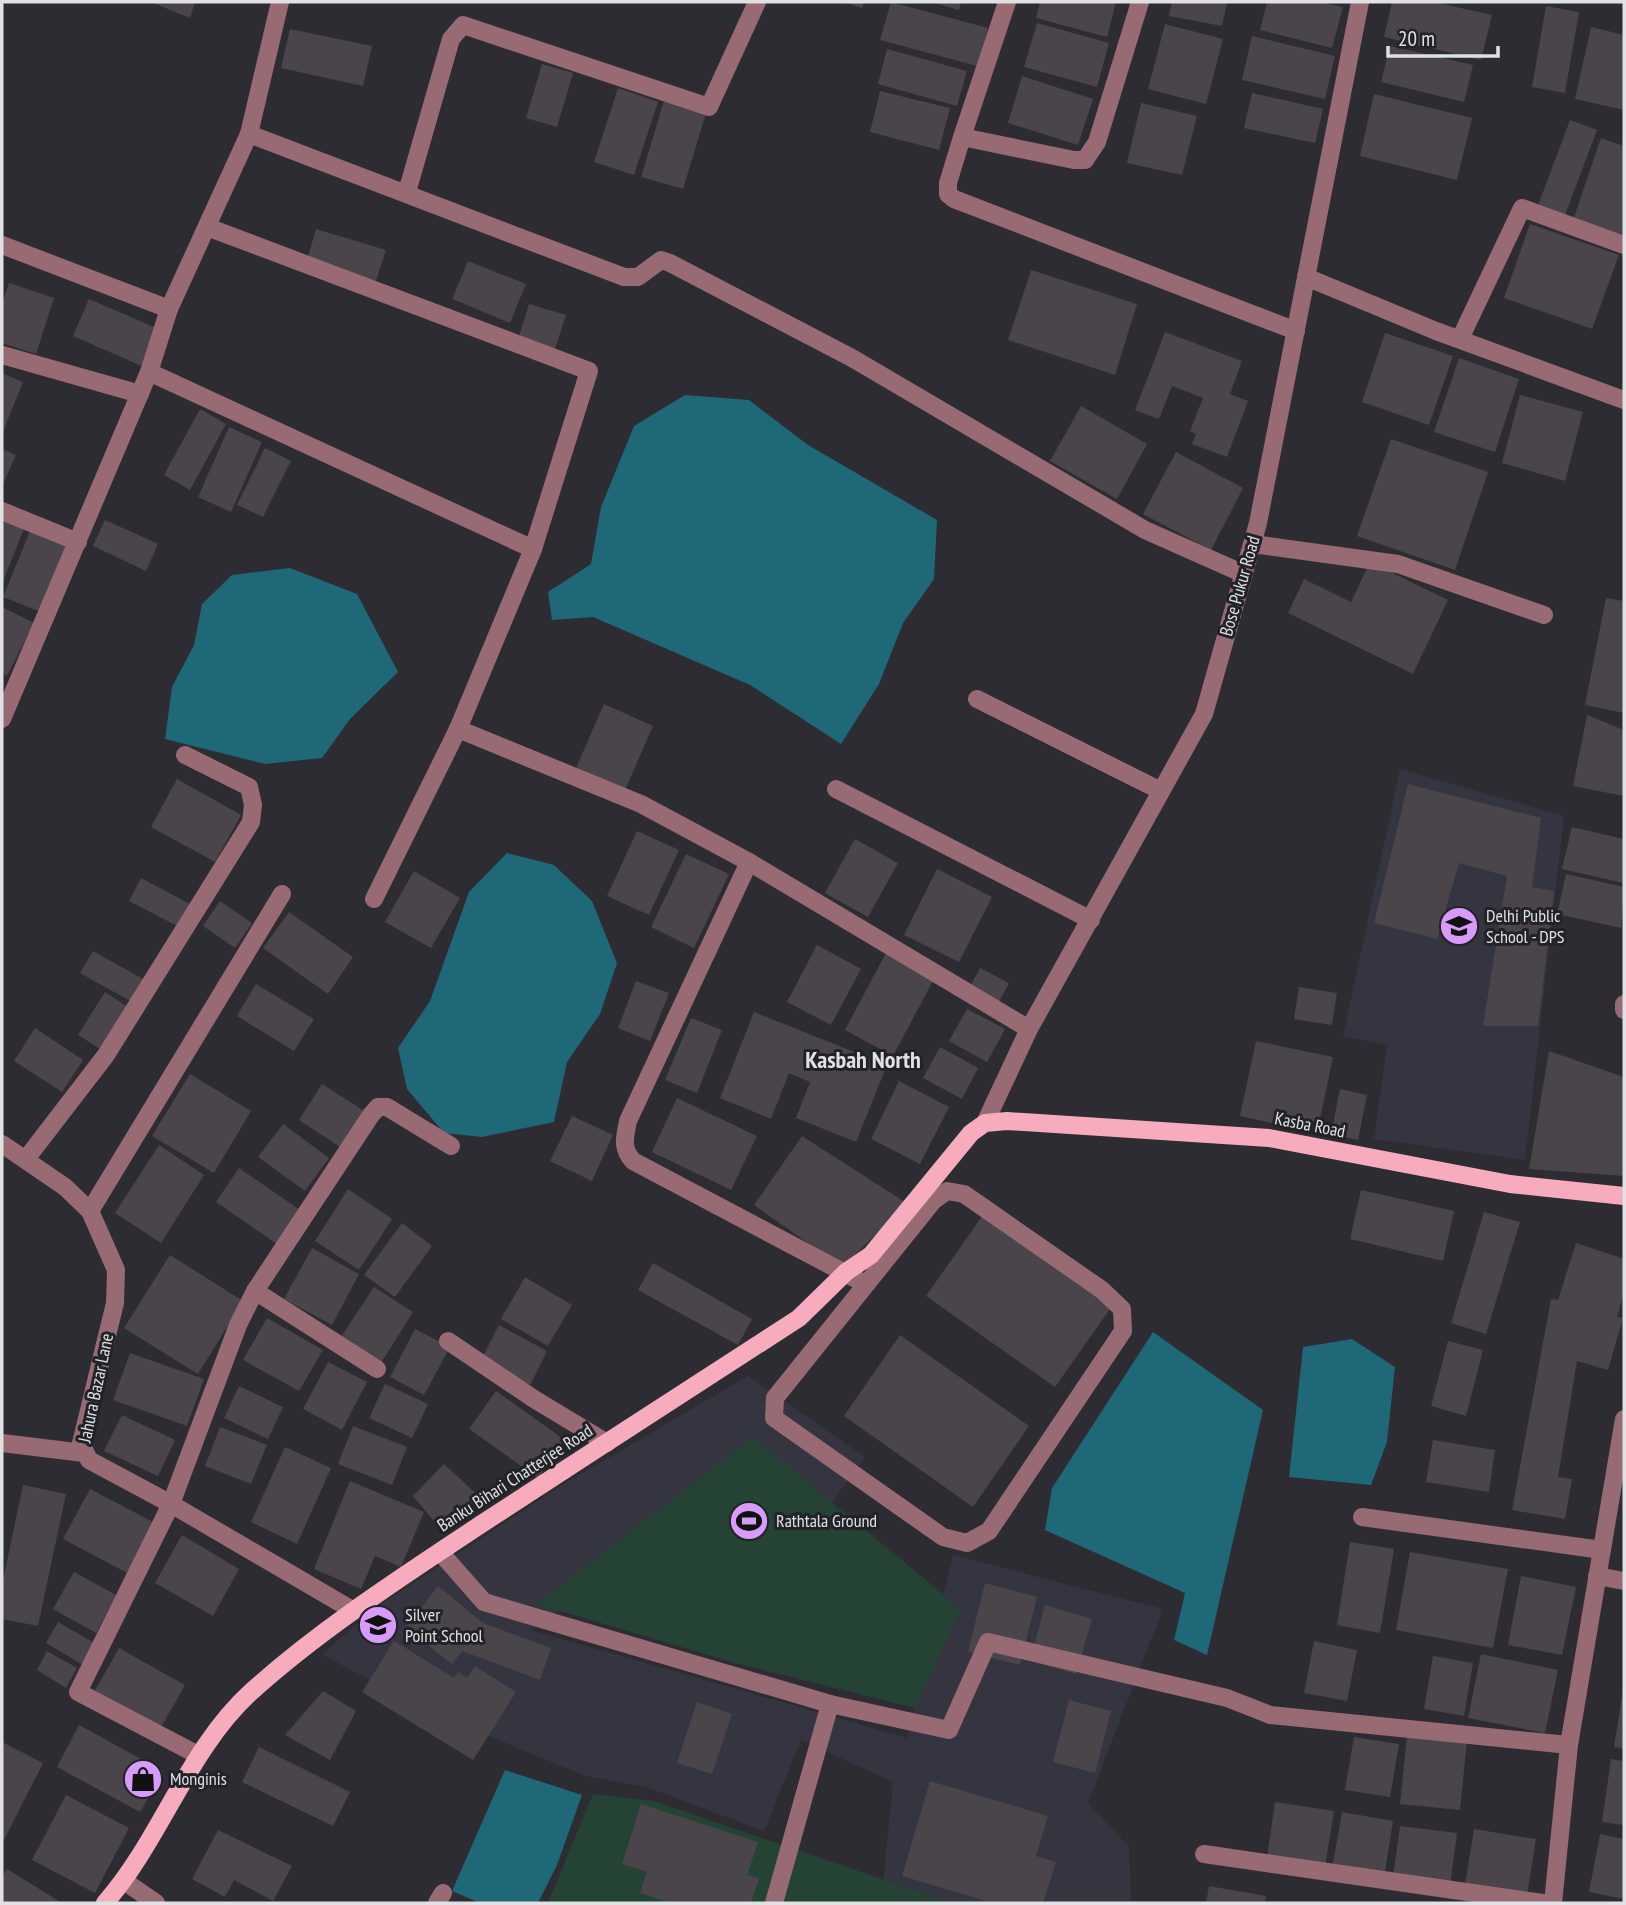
<svg xmlns="http://www.w3.org/2000/svg" width="1626" height="1905" viewBox="0 0 1626 1905" font-family="'PT Sans Narrow',sans-serif">
	<rect width="100%" height="100%" fill="#2c2c32"/>
	<g fill="#343540">
		<polygon points="1400,769 1564,816 1525,1160 1374,1139 1387,1045 1343,1036"/>
		<polygon points="748,1376 865,1457 824,1513 625,1566 531,1630 907,1738 953,1555 1163,1609 1088,1803 1129,1847 1131,1903 948,1903 883,1884 893,1782 801,1740 764,1831 646,1787 586,1776 416,1706 322,1654 375,1608 562,1485"/>
	</g>
	<g fill="#244335">
		<polygon points="753,1437 961,1609 915,1708 732,1662 537,1604"/>
		<polygon points="593,1794 654,1801 952,1903 548,1903"/>
	</g>
	<g fill="#1e6877">
		<polygon points="685,395 749,400 808,445 937,520 934,579 903,623 879,684 841,744 750,685 593,617 552,620 548,592 591,564 601,507 634,426"/>
		<polygon points="290,568 357,594 398,672 350,719 322,758 265,764 165,739 172,687 194,645 202,604 232,575"/>
		<polygon points="507,853 554,865 592,901 617,963 600,1014 567,1062 554,1122 482,1137 444,1133 407,1089 398,1048 430,1001 469,892"/>
		<polygon points="1153,1332 1263,1410 1207,1655 1174,1640 1185,1593 1045,1530 1052,1488"/>
		<polygon points="1352,1339 1395,1367 1387,1442 1371,1485 1289,1477 1303,1347"/>
		<polygon points="505,1770 582,1795 557,1865 538,1903 480,1903 452,1891"/>
	</g>
	<g fill="#4a454a">
		<polygon points="151,2 195,2 190,18"/>
		<polygon points="844,2 864,2 862,8"/>
		<polygon points="891,2 988,28 977,66 880,40"/>
		<polygon points="932,2 961,2 959,10"/>
		<polygon points="1040,2 1116,2 1107,37 1036,18"/>
		<polygon points="1172,2 1227,2 1222,26 1169,16"/>
		<polygon points="1267,2 1321,2 1343,7 1332,48 1260,30"/>
		<polygon points="1392,2 1434,2 1492,15 1481,60 1384,37"/>
		<polygon points="1546,6 1579,12 1565,93 1532,87"/>
		<polygon points="1037,23 1109,43 1097,87 1024,67"/>
		<polygon points="1165,24 1223,39 1206,104 1148,89"/>
		<polygon points="1591,27 1624,35 1624,110 1575,99"/>
		<polygon points="290,29 372,46 363,86 281,68"/>
		<polygon points="1252,36 1335,56 1325,99 1242,80"/>
		<polygon points="1390,46 1473,65 1464,102 1381,82"/>
		<polygon points="887,49 967,71 957,106 878,84"/>
		<polygon points="542,64 573,73 557,127 526,118"/>
		<polygon points="1022,76 1093,99 1078,145 1008,123"/>
		<polygon points="618,88 658,102 634,175 594,162"/>
		<polygon points="880,91 950,108 939,150 870,132"/>
		<polygon points="1252,93 1323,109 1315,143 1244,128"/>
		<polygon points="1374,94 1472,118 1457,180 1360,156"/>
		<polygon points="664,101 706,113 683,189 641,177"/>
		<polygon points="1141,103 1197,116 1182,175 1127,163"/>
		<polygon points="1570,120 1597,130 1564,218 1537,208"/>
		<polygon points="1601,138 1624,146 1624,238 1573,220"/>
		<polygon points="1530,224 1619,255 1592,329 1504,298"/>
		<polygon points="316,229 386,250 376,281 307,260"/>
		<polygon points="468,261 526,284 510,323 452,299"/>
		<polygon points="1031,270 1137,304 1115,375 1008,340"/>
		<polygon points="9,283 54,298 36,354 2,343 2,304"/>
		<polygon points="89,299 161,330 144,367 73,336"/>
		<polygon points="529,304 566,315 554,352 518,340"/>
		<polygon points="1165,332 1242,361 1230,394 1248,401 1227,457 1192,444 1196,434 1190,431 1203,398 1172,386 1159,419 1135,410"/>
		<polygon points="1385,333 1453,356 1429,425 1362,402"/>
		<polygon points="1459,358 1519,379 1495,452 1434,432"/>
		<polygon points="2,373 23,382 2,434"/>
		<polygon points="1520,395 1583,412 1565,481 1502,463"/>
		<polygon points="1081,406 1147,444 1117,499 1050,461"/>
		<polygon points="200,409 226,424 190,490 164,475"/>
		<polygon points="229,427 262,442 231,512 198,497"/>
		<polygon points="1391,439 1488,472 1455,570 1357,536"/>
		<polygon points="265,448 291,461 263,517 237,505"/>
		<polygon points="2,449 16,455 2,486"/>
		<polygon points="1176,452 1243,488 1211,550 1143,514"/>
		<polygon points="2,517 25,526 2,584"/>
		<polygon points="105,520 158,544 146,571 93,546"/>
		<polygon points="30,531 68,547 41,612 3,597"/>
		<polygon points="1370,562 1448,600 1413,674 1288,613 1304,579 1351,602"/>
		<polygon points="1606,598 1624,601 1624,713 1585,705"/>
		<polygon points="2,607 34,623 7,676 2,673"/>
		<polygon points="604,704 653,726 625,790 576,768"/>
		<polygon points="1587,715 1624,730 1624,796 1573,786"/>
		<polygon points="177,779 241,815 215,862 151,827"/>
		<polygon points="1408,784 1541,818 1532,887 1554,891 1538,1026 1483,1026 1507,876 1459,863 1437,939 1374,923"/>
		<polygon points="1572,827 1624,839 1624,883 1562,869"/>
		<polygon points="637,831 679,850 649,915 607,896"/>
		<polygon points="855,839 898,863 868,917 825,893"/>
		<polygon points="686,854 729,874 694,948 651,927"/>
		<polygon points="937,869 992,897 959,962 904,935"/>
		<polygon points="414,871 460,898 431,948 385,922"/>
		<polygon points="1566,874 1624,887 1621,928 1557,914"/>
		<polygon points="141,878 190,904 179,927 129,901"/>
		<polygon points="220,901 252,923 235,948 203,926"/>
		<polygon points="289,912 353,957 328,994 263,948"/>
		<polygon points="817,945 861,969 831,1025 787,1002"/>
		<polygon points="888,949 936,975 893,1056 845,1030"/>
		<polygon points="93,951 145,980 132,1002 80,973"/>
		<polygon points="980,968 1009,983 999,1002 970,987"/>
		<polygon points="636,981 669,993 650,1041 618,1028"/>
		<polygon points="256,984 314,1019 294,1051 237,1016"/>
		<polygon points="1299,987 1337,993 1332,1025 1294,1019"/>
		<polygon points="105,992 129,1008 102,1050 78,1035"/>
		<polygon points="967,1009 1005,1029 987,1062 949,1041"/>
		<polygon points="754,1012 887,1065 856,1142 796,1118 810,1082 789,1073 771,1119 720,1098"/>
		<polygon points="691,1018 722,1030 697,1093 665,1080"/>
		<polygon points="35,1028 83,1060 62,1092 14,1061"/>
		<polygon points="1256,1041 1333,1057 1317,1133 1240,1116"/>
		<polygon points="940,1047 978,1068 962,1099 923,1078"/>
		<polygon points="1549,1051 1624,1077 1624,1176 1529,1169"/>
		<polygon points="190,1074 251,1111 214,1173 152,1136"/>
		<polygon points="899,1081 949,1107 920,1164 871,1139"/>
		<polygon points="322,1084 366,1112 343,1149 299,1120"/>
		<polygon points="1340,1089 1367,1095 1358,1140 1331,1134"/>
		<polygon points="677,1098 757,1136 731,1190 652,1152"/>
		<polygon points="572,1116 613,1135 592,1181 550,1161"/>
		<polygon points="283,1124 329,1158 305,1191 258,1157"/>
		<polygon points="802,1136 908,1204 842,1267 754,1205"/>
		<polygon points="159,1145 204,1175 161,1243 115,1213"/>
		<polygon points="239,1168 300,1210 277,1244 216,1202"/>
		<polygon points="348,1189 392,1219 359,1270 315,1241"/>
		<polygon points="1361,1190 1454,1211 1443,1261 1350,1239"/>
		<polygon points="1484,1212 1520,1222 1486,1334 1451,1323"/>
		<polygon points="983,1215 1112,1306 1055,1387 926,1296"/>
		<polygon points="402,1223 432,1246 395,1297 364,1275"/>
		<polygon points="1576,1243 1624,1259 1624,1293 1617,1317 1623,1318 1608,1370 1577,1361 1558,1477 1572,1479 1565,1519 1512,1510 1551,1299 1558,1300"/>
		<polygon points="312,1248 359,1274 332,1325 284,1299"/>
		<polygon points="170,1255 243,1301 198,1374 124,1328"/>
		<polygon points="653,1263 752,1319 738,1345 638,1290"/>
		<polygon points="525,1277 572,1305 548,1346 501,1319"/>
		<polygon points="374,1287 413,1312 381,1363 341,1337"/>
		<polygon points="267,1318 323,1350 299,1391 243,1360"/>
		<polygon points="499,1325 547,1351 530,1385 481,1360"/>
		<polygon points="415,1329 450,1347 424,1395 390,1377"/>
		<polygon points="900,1335 1029,1426 973,1507 844,1416"/>
		<polygon points="1448,1341 1483,1350 1466,1416 1431,1406"/>
		<polygon points="130,1353 204,1379 187,1426 113,1400"/>
		<polygon points="328,1362 367,1382 342,1430 303,1409"/>
		<polygon points="385,1384 428,1404 412,1438 369,1418"/>
		<polygon points="239,1386 283,1407 268,1439 224,1418"/>
		<polygon points="496,1391 565,1440 538,1478 469,1429"/>
		<polygon points="122,1415 175,1440 158,1476 104,1451"/>
		<polygon points="353,1426 407,1447 392,1485 338,1464"/>
		<polygon points="220,1427 267,1445 251,1484 205,1466"/>
		<polygon points="1433,1440 1495,1450 1489,1492 1426,1482"/>
		<polygon points="285,1447 331,1468 297,1544 251,1522"/>
		<polygon points="444,1464 484,1501 444,1533 413,1496"/>
		<polygon points="350,1481 424,1512 401,1567 375,1556 361,1589 314,1569"/>
		<polygon points="23,1485 66,1494 38,1626 2,1619 2,1585"/>
		<polygon points="90,1489 157,1524 131,1575 63,1539"/>
		<polygon points="182,1535 239,1569 213,1616 155,1583"/>
		<polygon points="1350,1542 1394,1549 1380,1633 1337,1625"/>
		<polygon points="1410,1552 1508,1569 1493,1648 1396,1630"/>
		<polygon points="74,1572 116,1595 96,1633 53,1609"/>
		<polygon points="1521,1576 1576,1587 1562,1655 1508,1645"/>
		<polygon points="985,1583 1037,1597 1020,1665 968,1652"/>
		<polygon points="438,1586 483,1623 551,1648 540,1680 462,1651 452,1664 406,1628"/>
		<polygon points="1045,1605 1092,1619 1076,1674 1030,1661"/>
		<polygon points="58,1622 96,1644 83,1665 46,1643"/>
		<polygon points="394,1641 454,1678 458,1672 467,1678 475,1666 516,1692 473,1760 362,1692"/>
		<polygon points="1314,1641 1357,1650 1347,1701 1304,1693"/>
		<polygon points="119,1648 185,1685 160,1729 94,1692"/>
		<polygon points="47,1651 77,1668 66,1688 37,1670"/>
		<polygon points="1481,1654 1558,1670 1545,1733 1468,1718"/>
		<polygon points="1433,1656 1473,1663 1464,1716 1424,1709"/>
		<polygon points="1623,1690 1624,1690 1624,1749 1614,1747"/>
		<polygon points="323,1691 356,1711 330,1760 285,1735"/>
		<polygon points="1069,1700 1111,1711 1095,1773 1053,1762"/>
		<polygon points="697,1702 732,1714 712,1774 677,1763"/>
		<polygon points="79,1725 163,1771 140,1812 57,1767"/>
		<polygon points="1407,1736 1467,1741 1460,1810 1400,1804"/>
		<polygon points="1354,1737 1399,1744 1390,1797 1345,1790"/>
		<polygon points="2,1742 43,1763 2,1844"/>
		<polygon points="259,1747 350,1792 333,1826 242,1782"/>
		<polygon points="1611,1759 1624,1761 1624,1825 1602,1822"/>
		<polygon points="930,1781 1048,1816 1036,1856 1056,1862 1043,1903 993,1903 902,1876"/>
		<polygon points="66,1795 129,1828 95,1893 32,1860"/>
		<polygon points="1275,1802 1334,1811 1325,1867 1267,1858"/>
		<polygon points="641,1804 758,1842 747,1875 759,1878 751,1903 671,1903 640,1893 647,1872 622,1864"/>
		<polygon points="1342,1812 1393,1821 1384,1878 1332,1869"/>
		<polygon points="1400,1826 1457,1833 1450,1886 1393,1878"/>
		<polygon points="1474,1829 1536,1839 1527,1895 1465,1885"/>
		<polygon points="218,1830 292,1866 273,1901 234,1880 225,1897 192,1879"/>
		<polygon points="1600,1834 1624,1839 1624,1899 1589,1892"/>
		<polygon points="7,1869 62,1903 2,1903 2,1877"/>
		<polygon points="1209,1886 1266,1896 1265,1903 1206,1903"/>
	</g>
	<g fill="none" stroke-linecap="round" stroke-linejoin="round">
		<g stroke="#986a74" stroke-width="18">
			<polyline points="1007,2 962,137 948,183 948,194 954,199 1296,331"/>
			<polyline points="249,134 624,277 638,277 661,260 670,263 852,358 1145,530 1244,574"/>
			<polyline points="962,137 1074,160 1085,160 1097,142 1140,2"/>
			<polyline points="407,192 451,39 463,25 709,107 757,2"/>
			<polyline points="207,227 589,371 533,549"/>
			<polyline points="2,245 169,309"/>
			<polyline points="1306,277 1436,331 1624,400"/>
			<polyline points="1460,339 1522,208 1624,245"/>
			<polyline points="2,355 140,394"/>
			<polyline points="149,372 533,549 458,729 374,899"/>
			<polyline points="2,511 78,542"/>
			<polyline points="1253,544 1398,564 1544,615"/>
			<polyline points="977,699 1161,791"/>
			<polyline points="2,719 149,372 169,309 249,134 280,2"/>
			<polyline points="458,729 641,804 749,862 1029,1029"/>
			<polyline points="836,789 1091,920"/>
			<path d="M749 862 628 1121C625 1136 621 1148 633 1161L858 1280"/>
			<polyline points="1624,1004 1624,1010"/>
			<polyline points="985,1123 1029,1029 1204,714 1258,523 1360,2"/>
			<polyline points="2,1144 65,1187 90,1211 116,1270 115,1303 81,1443 89,1460 171,1504 354,1611"/>
			<polyline points="26,1159 106,1055 251,822 253,805 249,787 185,755"/>
			<polygon points="947,1191 964,1194 1102,1290 1122,1309 1123,1331 989,1531 967,1543 943,1537 774,1418 775,1398 933,1201"/>
			<polyline points="90,1211 282,894"/>
			<polyline points="255,1291 377,1369"/>
			<polyline points="448,1341 534,1399 607,1443"/>
			<polyline points="2,1443 84,1453"/>
			<polyline points="1362,1517 1602,1550"/>
			<polyline points="440,1552 484,1602 830,1704 949,1730 988,1642 1227,1698 1270,1715 1569,1745"/>
			<polyline points="1597,1576 1624,1581"/>
			<polyline points="198,1755 78,1692 171,1504 238,1325 255,1291 371,1115 378,1107 387,1107 451,1146"/>
			<polyline points="1204,1854 1543,1903"/>
			<polyline points="124,1881 156,1903"/>
			<polyline points="437,1903 443,1893"/>
			<polyline points="774,1903 830,1704"/>
			<polyline points="1553,1903 1569,1745 1624,1419"/>
		</g>
		<path stroke="#f7acbd" stroke-width="18" d="M105 1903C162 1838 187 1750 252 1691 322 1628 405 1575 483 1523 588 1454 693 1387 799 1318L846 1272 871 1255 971 1133 985 1123 1007 1121 1269 1138 1510 1184 1624 1196"/>
	</g>
	<defs>
		<g id="school-disc" transform="scale(2.0125)"><circle r="9.5" fill="#d79bf9" stroke="#222328"/><path d="M0-5L7-2L0 1L-7-2ZM-4 1L0 2.5L4 1V4Q0 6-4 4Z" fill="#111"/></g>
		<g id="stadium-disc" transform="scale(2.0125)"><circle r="9.5" fill="#d79bf9" stroke="#222328"/><path d="M0-5a6.5 5 0 1 0 0 10a6.5 5 0 1 0 0-10ZM-3.5-1.8h7v3.6h-7Z" fill="#111"/></g>
		<g id="shop-disc" transform="scale(2.0125)"><circle r="9.5" fill="#d79bf9" stroke="#222328"/><path d="M-5-2.5h2.3a2.7 3.5 0 0 1 5.4 0H5L5.5 6h-11ZM-1.5-2.5h3a1.5 2.3 0 0 0-3 0Z" fill="#111"/></g>
	</defs>
	<g fill-rule="evenodd">
		<use href="#school-disc" x="1459" y="926"/>
		<use href="#stadium-disc" x="749" y="1521"/>
		<use href="#school-disc" x="378" y="1625"/>
		<use href="#shop-disc" x="143" y="1779"/>
	</g>
	<g text-anchor="middle" stroke-width="6" stroke-linejoin="round" paint-order="stroke">
		<g font-size="18" fill="#e0e1e4" stroke="#222328">
			<text transform="translate(1240 586) rotate(-74)" y="6">Bose Pukur Road</text>
			<text transform="translate(1310 1125) rotate(11)" y="6">Kasba Road</text>
			<text transform="translate(96 1388) rotate(-78)" y="6">Jahura Bazar Lane</text>
			<text transform="translate(515 1478) rotate(-33)" y="6">Banku Bihari Chatterjee Road</text>
		</g>
		<g font-size="18" fill="#e0e1e4" stroke="#222328" text-anchor="start">
			<text x="1486" y="922">Delhi Public<tspan x="1486" dy="21">School - DPS</tspan></text>
			<text x="776" y="1527">Rathtala Ground</text>
			<text x="405" y="1621">Silver<tspan x="405" dy="21">Point School</tspan></text>
			<text x="170" y="1785">Monginis</text>
		</g>
		<g font-size="24" font-weight="bold" fill="#e0e1e4" stroke="#222328">
			<text x="863" y="1068">Kasbah North</text>
		</g>
	</g>
	<rect width="1626" height="1905" fill="none" stroke="#e0e1e4" stroke-width="7"/>
	<path d="M1388 46v10h110v-10" fill="none" stroke="#e0e1e4" stroke-width="3.5"/>
	<text x="1398" y="46" font-size="21" fill="#e0e1e4" stroke="#222328" stroke-width="5" paint-order="stroke">20 m</text>
</svg>
